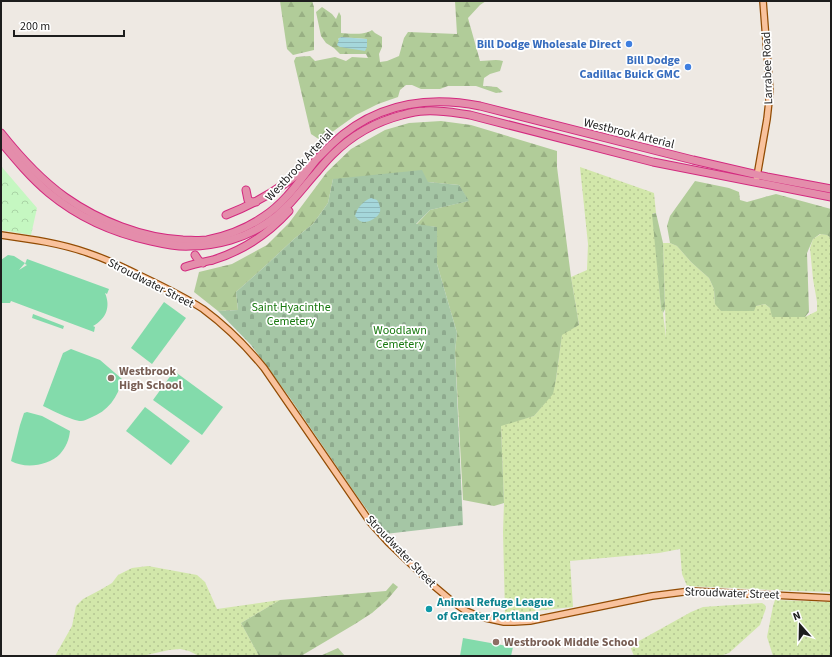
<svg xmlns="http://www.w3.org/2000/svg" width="832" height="657" viewBox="0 0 832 657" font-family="'Source Sans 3',sans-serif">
	<defs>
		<pattern id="grass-dots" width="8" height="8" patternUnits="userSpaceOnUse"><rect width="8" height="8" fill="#d2e7aa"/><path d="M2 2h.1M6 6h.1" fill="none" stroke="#b4c692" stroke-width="1.8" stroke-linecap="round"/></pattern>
		<pattern id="forest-firs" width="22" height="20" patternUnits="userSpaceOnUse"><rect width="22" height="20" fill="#b1cc99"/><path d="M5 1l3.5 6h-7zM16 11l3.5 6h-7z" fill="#98af83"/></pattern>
		<pattern id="cemetery-stones" width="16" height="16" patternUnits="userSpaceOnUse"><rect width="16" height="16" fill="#a5c6a5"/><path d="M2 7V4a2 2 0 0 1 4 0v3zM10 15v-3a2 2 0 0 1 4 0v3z" fill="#8eaa8e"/></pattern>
		<pattern id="park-crowns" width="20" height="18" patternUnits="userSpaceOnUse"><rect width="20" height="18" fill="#c5f7c1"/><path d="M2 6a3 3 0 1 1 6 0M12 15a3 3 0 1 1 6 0" fill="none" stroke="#a9d3a5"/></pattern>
		<pattern id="water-rules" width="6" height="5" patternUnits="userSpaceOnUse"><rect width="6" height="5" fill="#a5d7db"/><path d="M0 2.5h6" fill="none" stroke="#8eb8bc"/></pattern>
	</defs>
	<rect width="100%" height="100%" fill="#eee9e3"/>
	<g fill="url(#grass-dots)">
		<polygon points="580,167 654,193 656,213 653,213 661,307 663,313 666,338 663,243 670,243 677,246 691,262 701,271 709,278 714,289 715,304 756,306 765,304 770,308 805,317 817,311 817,302 813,279 810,248 813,239 821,234 827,235 831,238 831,592 796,591 687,586 682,574 680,549 659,553 570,561 573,607 505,614 503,532 504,503 501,425 534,416 552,394 556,379 562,334 579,325 571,277 587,270 588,244"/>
		<polygon points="148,566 197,575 205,582 217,609 280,600 241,623 259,656 199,656 189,651 180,649 169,650 142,656 55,656 72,626 76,606 83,599 100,590 112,583 118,575 132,568"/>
		<polygon points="775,600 831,602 831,656 773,656 767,637 773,606"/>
		<polygon points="762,603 765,605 766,608 760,625 729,653 720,656 634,656 630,646 691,612 703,607"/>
	</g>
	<g fill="url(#forest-firs)" fill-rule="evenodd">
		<polygon points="280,1 312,1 314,7 314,50 293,55 287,49"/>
		<path d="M455 1H486L480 5 468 18 480 61C488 61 496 59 503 61L500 71 490 74 484 78 483 86 497 87 503 92 496 93 476 86H448L440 89H421L412 85H406L400 90 398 97 378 104 356 115 321 140 317 138 311 134 294 61 296 57 310 56 315 61 335 57 346 61 352 57 368 58 366 54H340L334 48 326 43 321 36 316 12 322 7 332 14 336 19 339 12 341 16V33C349 34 366 35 372 30L375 33 382 37V47L379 54 380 62 387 61 399 56 404 38 408 32 457 34ZM341 37 367 39V47L339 40 338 39Z"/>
		<polygon points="441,121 471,125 557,151 557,167 571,277 579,325 562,335 556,379 553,394 534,416 501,426 504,503 494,506 463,500 455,351 457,333 437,264 437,227 416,225 430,210 468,201 459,185 428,182 333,179 328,203 313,224 294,239 263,268 236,292 238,310 218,311 194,292 199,272 232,264 267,245 289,223 327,172 351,149 385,130 409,123"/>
		<polygon points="695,181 729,188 739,192 740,200 747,202 776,194 831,209 831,238 827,235 820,234 813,239 807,253 809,312 805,317 772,317 770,308 765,304 756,306 754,311 721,311 715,304 714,289 709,278 701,271 691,262 677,246 670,243 667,226 670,216"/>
		<polygon points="656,213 663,243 665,309 663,313 661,307 652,214"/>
		<polygon points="393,583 398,587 387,600 372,613 355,624 301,656 259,656 241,623 280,600 386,591"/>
		<polygon points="338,648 345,656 319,656 320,656"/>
	</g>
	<polygon fill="url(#cemetery-stones)" points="422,170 428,182 459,185 469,201 430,210 416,224 437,227 437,264 457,333 455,351 463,525 385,534 357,496 290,398 251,345 218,311 238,310 236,292 263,268 294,239 313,224 328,203 333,179"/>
	<polygon fill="url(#park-crowns)" points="1,166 37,208 31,235 1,230"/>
	<g fill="#83dbab">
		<path d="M8 255 14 256 25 263 19 270 27 265 25 264 27 259 109 289 107 294 105 293C111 307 106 319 93 326L95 327 94 332 11 301 10 303H1V260Z"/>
		<polygon points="164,302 186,318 152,364 131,348"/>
		<polygon points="33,314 64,326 63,329 32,318"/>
		<path d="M71 349 100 360 122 379C118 398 108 411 90 418 87 419 84 421 81 421 73 421 51 410 43 406L63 353Z"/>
		<polygon points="174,371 223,407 202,435 153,400"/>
		<polygon points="145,407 190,441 171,465 126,431"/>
		<path d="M27 412 42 416 70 431C69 440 66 447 60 454 48 466 25 469 11 461L20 425 24 413Z"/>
		<polygon points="463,638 513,647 511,656 460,656"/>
	</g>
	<g fill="url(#water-rules)">
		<polygon points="341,37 367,39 367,47 365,51 340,47 337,45 339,40 338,39"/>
		<path d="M371 198 377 200C379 203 381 208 380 212 377 219 366 224 360 221 358 220 357 218 355 216 357 208 363 201 371 198Z"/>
	</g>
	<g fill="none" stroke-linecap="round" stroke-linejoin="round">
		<g stroke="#924c04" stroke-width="8">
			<g id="major">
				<polyline points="756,182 767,119 770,92 763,1"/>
				<path d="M1 235C30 239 60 243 88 253 106 259 123 267 141 276 162 286 183 296 203 309 226 326 246 346 264 368L370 522 388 542 434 586 453 602 466 611 481 617 504 622H514L530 621 652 596 691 591 831 598"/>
			</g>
		</g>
		<g stroke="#d3297f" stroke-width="9">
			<g id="highway">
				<path d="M1 133C20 157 40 179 65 197 99 221 142 238 183 240 191 240 199 241 207 240 226 236 247 228 263 217 285 203 300 180 316 160 321 155 326 150 331 145 373 105 424 95 480 106L693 160 767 177 831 189"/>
				<path d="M1 142C16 160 31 178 49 193 78 217 114 233 151 241 164 244 177 247 190 246 217 246 245 238 267 223 287 210 300 191 316 173 321 167 326 161 332 155 351 136 375 122 402 115 409 113 417 111 425 111 441 110 455 113 470 115L653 162 831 197"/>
				<polyline points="246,190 248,200 252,202 256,202"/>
				<path d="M226 215C257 203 285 186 310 164"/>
				<polyline points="195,255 199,261 203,263"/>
				<path d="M185 267C194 264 204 262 213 260 242 251 268 234 289 211"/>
			</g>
		</g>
		<use href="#major" stroke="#f9c29d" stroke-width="5.5"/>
		<use href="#highway" stroke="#e48dab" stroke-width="7"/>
	</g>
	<g fill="#3f7fe0" stroke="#fff" stroke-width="1.5">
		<circle cx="629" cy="44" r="4"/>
		<circle cx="688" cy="67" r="4"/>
	</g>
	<g fill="#8d6e63" stroke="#fff" stroke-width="1.5">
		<circle cx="111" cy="378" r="4"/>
		<circle cx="496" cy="642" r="4"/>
	</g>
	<circle fill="#0f9aa8" stroke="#fff" stroke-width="1.5" cx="429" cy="609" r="4"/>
	<g text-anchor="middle" stroke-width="3.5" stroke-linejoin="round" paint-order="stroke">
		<g font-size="12" font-weight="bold" fill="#366cbe" stroke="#fff" text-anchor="end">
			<text x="621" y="48">Bill Dodge Wholesale Direct</text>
			<text x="680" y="64">Bill Dodge<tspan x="680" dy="14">Cadillac Buick GMC</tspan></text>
		</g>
		<g font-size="12" fill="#1d1d1d" stroke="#fff">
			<text transform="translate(767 68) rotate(-92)" y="4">Larrabee Road</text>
			<text transform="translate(629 133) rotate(14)" y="4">Westbrook Arterial</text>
			<text transform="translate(299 165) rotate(-47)" y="4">Westbrook Arterial</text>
			<text transform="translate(151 283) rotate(27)" y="4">Stroudwater Street</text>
			<text transform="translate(401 551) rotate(46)" y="4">Stroudwater Street</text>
			<text transform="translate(732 593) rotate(2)" y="4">Stroudwater Street</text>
		</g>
		<g font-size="12" fill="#17780e" stroke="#fff">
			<text x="291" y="311">Saint Hyacinthe<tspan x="291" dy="14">Cemetery</tspan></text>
			<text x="400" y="334">Woodlawn<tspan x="400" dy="14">Cemetery</tspan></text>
		</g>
		<g font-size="12" font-weight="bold" fill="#785e54" stroke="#fff" text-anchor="start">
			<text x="119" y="375">Westbrook<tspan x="119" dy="14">High School</tspan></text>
			<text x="504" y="646">Westbrook Middle School</text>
		</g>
		<g font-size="12" font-weight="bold" fill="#0d838f" stroke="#fff" text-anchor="start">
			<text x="437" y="606">Animal Refuge League<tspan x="437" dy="14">of Greater Portland</tspan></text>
		</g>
	</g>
	<rect width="832" height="657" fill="none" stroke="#1d1d1d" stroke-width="4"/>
	<g transform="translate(800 625) rotate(340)" stroke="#ffffff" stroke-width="3" paint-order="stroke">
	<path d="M0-3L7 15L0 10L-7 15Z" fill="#1d1d1d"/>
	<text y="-6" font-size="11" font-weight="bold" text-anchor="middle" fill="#1d1d1d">N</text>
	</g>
	<path d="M14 30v6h110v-6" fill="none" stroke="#1d1d1d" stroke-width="2"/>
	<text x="20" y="30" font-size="12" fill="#1d1d1d" stroke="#ffffff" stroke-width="3" paint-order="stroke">200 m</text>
</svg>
